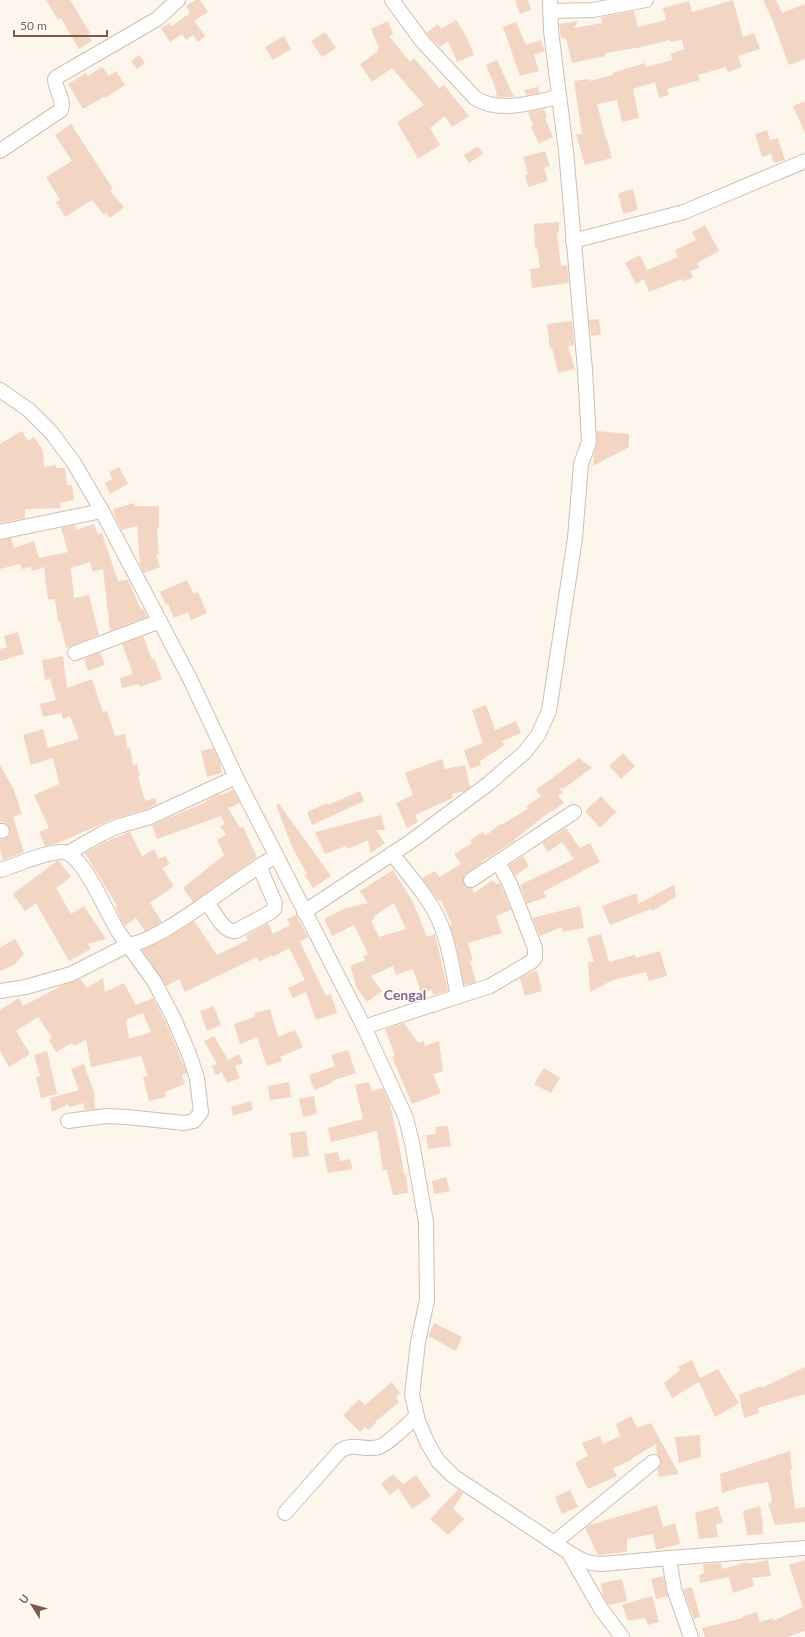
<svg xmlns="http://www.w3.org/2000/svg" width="805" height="1637" viewBox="0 0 805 1637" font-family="Lato,sans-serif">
	<rect width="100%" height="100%" fill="#fdf6ec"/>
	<g fill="#f3d5c3" fill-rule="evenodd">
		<polygon points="46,0 70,0 90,33 87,34 92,41 79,49 61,18 58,20"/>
		<polygon points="196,0 200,0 208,12 194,21 205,36 198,42 193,35 186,40 182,34 170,42 161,28 170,23 172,26 190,13 186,6"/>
		<polygon points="515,0 528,0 531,10 520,14"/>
		<polygon points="733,0 743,37 754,33 760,49 738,56 742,67 728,72 726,67 698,75 700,80 667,89 669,95 659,98 655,82 633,89 639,118 622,122 617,100 597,104 606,139 607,139 612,158 585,165 576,134 582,134 574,81 589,79 589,81 613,75 612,73 645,63 646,67 672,60 671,54 684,49 682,40 670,42 670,40 642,47 605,53 605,56 572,63 566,38 561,39 559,24 578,21 574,28 602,23 601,17 634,11 638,27 666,20 663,8 689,1 692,12"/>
		<polygon points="763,0 776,0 782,13 805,4 805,59 789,65 772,19"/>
		<polygon points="456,20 466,36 474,55 457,62 448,41 440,47 426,33 438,24 441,29"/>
		<polygon points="388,21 393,34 389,36 410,62 414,58 439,88 444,85 469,116 452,127 445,116 430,128 440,145 418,159 397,122 424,105 392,68 372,82 360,64 378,51 377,49 379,48 371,29"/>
		<polygon points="516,22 526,45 541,40 545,51 534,55 539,71 520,76 503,27"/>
		<polygon points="325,32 336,48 322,57 311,41"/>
		<polygon points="284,36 291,49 273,60 265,47"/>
		<polygon points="139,55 145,63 137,69 131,61"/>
		<polygon points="497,60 514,97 497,97 495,87 486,65"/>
		<polygon points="102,67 109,76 116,71 125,85 105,98 104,97 83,109 68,84 86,73 88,76"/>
		<polygon points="538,87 539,93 526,95 524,90"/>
		<polygon points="805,101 805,133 793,106"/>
		<polygon points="544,109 547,117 545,118 553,137 539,144 531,127 533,126 528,112"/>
		<polygon points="71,124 113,189 110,191 124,207 110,218 106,213 104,215 92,200 65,217 56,202 60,200 46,177 72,161 55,135"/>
		<polygon points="767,130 770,140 778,138 785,160 774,163 771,154 762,157 755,134"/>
		<polygon points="478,146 483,154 469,163 464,155"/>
		<polygon points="545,151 550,166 544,168 548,181 528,187 525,175 528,174 523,157"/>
		<polygon points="633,189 638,210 623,214 618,193"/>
		<polygon points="559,222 559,232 557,232 561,266 567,265 569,283 532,288 530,269 540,268 537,247 535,247 534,224"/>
		<polygon points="705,225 719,251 697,263 699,268 690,271 693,277 683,282 682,279 649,292 644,279 636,284 625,263 640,255 647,270 678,257 675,250 696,240 692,232"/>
		<polygon points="599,319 601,335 591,336 589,320"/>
		<polygon points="572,321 574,345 568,346 575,369 558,373 552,348 550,349 547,324"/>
		<polygon points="22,431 28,441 34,437 43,451 44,467 56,465 56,468 65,468 67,485 72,485 74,500 60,503 61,508 25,509 25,518 0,523 0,444"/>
		<polygon points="597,431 629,434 629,447 593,466 594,454 597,442"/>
		<polygon points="119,467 128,484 110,494 105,483 112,479 109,472"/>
		<polygon points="134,503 135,506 159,506 159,528 157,528 159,554 156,554 160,567 144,573 139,563 140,563 137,526 122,530 116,519 113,509"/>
		<polygon points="94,524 98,534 102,533 118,581 128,580 141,609 143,608 147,617 110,631 103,569 93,572 90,562 71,568 74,598 89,595 99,635 66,648 60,622 58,622 55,599 48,600 44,567 32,571 31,567 22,569 20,564 0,569 0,540 11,538 14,548 34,541 39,558 68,552 61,528 75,525 76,530"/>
		<polygon points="187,580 194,594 198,592 207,613 191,620 188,612 174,618 168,604 166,605 160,592"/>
		<polygon points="18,632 24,654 0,661 0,649 7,647 4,636"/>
		<polygon points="143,636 152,659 154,658 162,679 140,687 139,684 122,688 120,678 133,674 122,644"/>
		<polygon points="100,652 105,665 88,671 84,659"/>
		<polygon points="63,656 67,688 92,679 103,712 107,711 115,736 125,734 127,748 130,747 133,765 137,764 140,776 138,777 145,801 155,798 157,804 147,809 116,818 55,844 45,846 39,832 49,828 34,795 59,784 53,758 31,765 23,735 43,729 48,748 79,739 70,716 63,719 61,713 43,717 40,704 56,700 50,679 45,680 42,660"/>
		<polygon points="486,705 495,730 516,721 521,733 502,741 505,745 480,761 481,765 470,769 464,750 483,743 472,710"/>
		<polygon points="213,748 220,762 222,773 207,777 201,751"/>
		<polygon points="623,753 635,766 621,779 609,766"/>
		<polygon points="579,758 592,768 563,789 559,786 563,793 558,796 564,803 553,811 552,810 515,839 514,841 481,862 482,863 464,875 464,884 467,887 472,888 474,893 493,880 496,884 500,883 511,910 496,916 502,933 468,943 473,961 470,961 476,982 464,985 457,949 450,926 452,925 441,900 439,901 422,878 435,871 439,877 461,864 454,854 472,843 470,840 483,832 485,836 500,824 501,825 528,809 526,807 541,796 536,790"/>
		<polygon points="442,759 445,769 465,765 470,787 465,791 452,794 453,798 415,815 418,822 407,828 396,803 413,795 405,773"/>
		<polygon points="0,765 13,788 22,814 13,817 24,852 3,860 0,850 0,840 7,838 10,831 7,824 0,822"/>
		<polygon points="233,790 240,803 228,808 240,828 243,827 257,857 193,902 183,888 224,855 217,840 226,835 220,826 225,824 221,816 157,839 152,825 206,802 205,801 219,794 220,795"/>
		<polygon points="360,791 364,801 312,825 307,812 327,803 328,805"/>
		<polygon points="601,796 616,812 600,828 585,811"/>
		<polygon points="279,804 331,876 313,888 305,875 307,874 292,847 276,805"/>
		<polygon points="381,815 385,830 376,830 385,843 371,853 368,840 348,849 346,846 325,854 315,832"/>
		<polygon points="566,828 580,848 590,843 600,862 543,892 547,897 527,904 520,885 574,859 562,842 548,852 542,843"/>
		<polygon points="130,832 142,856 154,849 159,859 165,856 170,864 162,868 174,886 150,903 162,922 145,931 136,918 125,926 115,907 117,906 85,853 107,841"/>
		<polygon points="523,856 529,866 515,876 509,865"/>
		<polygon points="57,861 59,861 71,877 56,888 71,914 84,906 106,939 88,944 91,949 69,961 36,903 25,911 13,894"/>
		<path d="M393 870 413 902 427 937 435 934 448 991 433 995 432 990 421 993 413 969 396 975 393 966 371 976 382 991 367 1002 357 988 350 966 365 960 363 956 368 954 354 925 332 936 324 919 346 908 368 903 360 891ZM394 903 406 929 379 937 371 921 375 918 374 916Z"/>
		<polygon points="674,885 676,897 652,911 651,909 610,925 602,906 637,893 638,904"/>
		<polygon points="580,906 584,928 563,932 562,927 540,936 532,918"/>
		<polygon points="296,915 308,937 300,942 326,996 331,994 337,1013 316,1020 306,992 293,998 288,988 305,980 289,948 273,957 272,955 259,962 257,957 185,992 179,979 166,986 142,950 172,935 194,921 217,955 248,940 246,936 268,923 273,934 290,925 287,919"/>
		<polygon points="601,934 609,962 635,955 636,958 660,951 667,976 649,981 646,972 613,980 590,992 588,962 594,962 587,938"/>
		<polygon points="15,939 24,954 14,965 0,971 0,948"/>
		<polygon points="537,970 542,991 525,996 520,978"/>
		<path d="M103 978 105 992 124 983 136 1005 153 998 166 1023 187 1073 182 1075 185 1084 165 1092 166 1097 149 1101 143 1077 148 1076 141 1056 91 1067 86 1040 74 1046 72 1043 56 1052 49 1040 52 1038 38 1017 16 1031 30 1054 9 1067 0 1051V1010L19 998 23 1006 63 985 81 979 87 988ZM143 1013 151 1032 129 1039 126 1020Z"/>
		<polygon points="214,1006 221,1025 207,1031 200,1011"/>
		<polygon points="270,1009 278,1037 295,1030 303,1047 280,1057 282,1061 267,1066 257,1037 240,1044 234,1024 255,1017 254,1013"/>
		<polygon points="404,1023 418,1043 424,1041 425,1046 439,1041 443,1071 433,1074 441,1093 412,1104 392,1057 395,1056 385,1029"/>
		<polygon points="214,1036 228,1060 239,1054 243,1063 235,1066 240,1078 227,1083 222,1072 216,1075 212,1066 217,1064 204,1041"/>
		<polygon points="348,1050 356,1073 332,1081 332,1083 314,1090 309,1075 335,1066 331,1055"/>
		<polygon points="47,1051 57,1094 41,1098 36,1077 40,1076 34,1055"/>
		<polygon points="84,1064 95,1095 94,1096 95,1109 84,1110 84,1103 69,1107 68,1104 52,1112 50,1098 79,1090 71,1069"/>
		<polygon points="544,1068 560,1078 551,1093 534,1084"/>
		<polygon points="289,1082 291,1097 270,1100 268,1086"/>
		<polygon points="369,1082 372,1091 383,1088 390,1104 400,1149 404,1175 406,1174 408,1193 393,1195 387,1170 383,1170 377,1131 331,1142 328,1128 363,1119 355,1085"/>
		<polygon points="314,1096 317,1114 303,1117 299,1099"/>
		<polygon points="251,1101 253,1110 233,1116 231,1107"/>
		<polygon points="448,1126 451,1146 428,1149 426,1135 436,1134 435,1127"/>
		<polygon points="306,1131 309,1156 293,1158 290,1133"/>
		<polygon points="338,1152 340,1161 350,1159 353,1169 328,1173 324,1154"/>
		<polygon points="446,1177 450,1191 434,1194 432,1181"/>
		<polygon points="434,1323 462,1337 456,1351 428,1336"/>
		<polygon points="692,1360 700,1378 718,1369 739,1403 715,1417 699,1382 672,1398 664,1383 680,1370 678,1367"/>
		<polygon points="805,1367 805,1394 758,1408 759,1413 744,1418 739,1395 761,1386 762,1388"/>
		<polygon points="392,1382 400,1393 396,1397 399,1402 375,1422 376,1423 368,1430 365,1427 360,1432 343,1415 359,1399 365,1405"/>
		<polygon points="631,1416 637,1428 651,1423 679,1474 659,1477 658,1469 661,1461 657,1455 656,1444 631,1459 632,1460 613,1468 617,1476 588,1489 575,1463 588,1456 582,1443 600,1436 603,1444 620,1436 616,1424"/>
		<polygon points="700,1435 701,1457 679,1463 675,1437"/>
		<polygon points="790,1451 792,1469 790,1470 795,1509 805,1507 805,1522 775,1525 768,1504 772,1501 768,1482 741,1487 722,1493 720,1474"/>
		<polygon points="393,1474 403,1484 390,1495 381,1484"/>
		<polygon points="416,1475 431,1496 412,1509 398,1488"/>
		<polygon points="458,1490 463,1493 453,1509 464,1519 448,1535 430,1519"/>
		<polygon points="570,1490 578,1507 562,1514 555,1497"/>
		<polygon points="657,1505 663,1527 675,1523 680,1544 656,1550 653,1534 627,1539 627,1552 598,1555 585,1528 590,1525"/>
		<polygon points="718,1506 723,1523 716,1524 718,1537 699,1539 695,1513"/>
		<polygon points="760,1506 763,1526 762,1526 763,1534 747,1535 743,1511"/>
		<polygon points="768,1560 771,1576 752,1578 754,1586 733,1593 729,1577 700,1583 699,1575 704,1573 703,1564 721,1563 722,1569 747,1562 748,1564"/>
		<polygon points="805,1560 805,1631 787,1637 705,1637 702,1628 743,1618 743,1616 757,1612 760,1622 773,1618 773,1621 803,1607 789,1565"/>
		<polygon points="663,1576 668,1596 656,1599 651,1579"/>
		<polygon points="622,1579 627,1601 609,1605 603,1596 601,1583"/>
		<polygon points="692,1587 700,1617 694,1619 683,1589"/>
		<polygon points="652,1596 659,1622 648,1625 645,1618 628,1621 622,1605"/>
	</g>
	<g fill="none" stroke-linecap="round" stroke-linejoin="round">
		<g stroke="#d1beb0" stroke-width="16">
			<g id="minor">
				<path d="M392 0 422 41 475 98C500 114 532 102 559 97"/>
				<polyline points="550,11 593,10 646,0"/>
				<path d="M0 151 61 110C65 100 55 90 55 79L57 77 157 19 178 0"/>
				<polyline points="573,241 684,212 805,161"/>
				<polyline points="0,390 29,410 51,432 74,463 102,511 190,679 236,777 364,1027 406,1118 412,1143 426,1222 427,1300 418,1342 412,1395 418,1421 428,1444 438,1461 453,1476 568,1552 580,1559 591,1563 602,1564 669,1558 805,1548"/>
				<polyline points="0,532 102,511"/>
				<polyline points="75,653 160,621"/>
				<polyline points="0,831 2,831"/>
				<polyline points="68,853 103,833 119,826 150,817 236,777"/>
				<path d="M392 854C408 874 432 901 441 925 450 947 453 973 458 996"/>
				<path d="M0 870C18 865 43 852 62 852 82 852 104 907 113 922 117 931 123 938 128 945 143 943 155 935 168 928 205 906 239 877 276 856"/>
				<polyline points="471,880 498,862"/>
				<path d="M207 902C214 911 223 933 236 931L271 912 274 909 275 903 259 866"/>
				<polyline points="304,912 410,842 488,784 525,752 538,735 549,711 575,538 581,464 589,442 585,370 566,151 551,31 550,0"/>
				<polyline points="0,991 26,987 71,974 128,945 154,981 174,1019 189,1054 197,1078 201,1112 194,1121 184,1123 127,1117 106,1116 68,1121"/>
				<polyline points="364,1027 490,986 531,962 535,958 535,948 510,884 498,862 574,812"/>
				<path d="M285 1513 340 1451C352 1442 365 1451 379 1447 387 1445 409 1423 417 1416"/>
				<polyline points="555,1542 653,1462"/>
				<polyline points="569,1553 601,1609 622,1637"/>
				<polyline points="669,1558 674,1589 691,1637"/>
			</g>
		</g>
		<use href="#minor" stroke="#fff" stroke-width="14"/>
	</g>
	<g text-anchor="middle" stroke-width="3" stroke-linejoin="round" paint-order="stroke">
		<g font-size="14" font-weight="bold" fill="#846695" stroke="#fffaf3">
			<text x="405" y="1000">Cengal</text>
		</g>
	</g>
	<g transform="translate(32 1605) rotate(307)" stroke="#fffaf3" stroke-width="3" paint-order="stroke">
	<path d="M0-3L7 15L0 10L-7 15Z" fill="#7a5c4d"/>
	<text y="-6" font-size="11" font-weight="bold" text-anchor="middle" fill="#7a5c4d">U</text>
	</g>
	<path d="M14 30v6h93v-6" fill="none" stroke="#7a5c4d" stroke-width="2"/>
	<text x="20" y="30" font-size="12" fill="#7a5c4d" stroke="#fffaf3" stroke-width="3" paint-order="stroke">50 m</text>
</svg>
